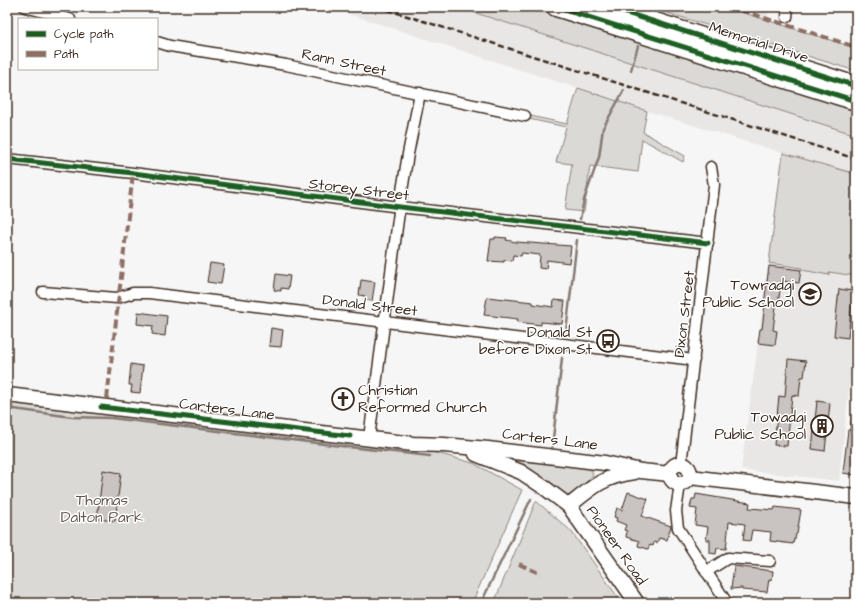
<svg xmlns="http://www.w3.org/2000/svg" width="863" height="610" viewBox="0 0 863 610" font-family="'Architects Daughter',sans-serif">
	<rect width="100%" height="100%" fill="#f7f6f6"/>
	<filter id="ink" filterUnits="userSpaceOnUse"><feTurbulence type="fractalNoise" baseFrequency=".025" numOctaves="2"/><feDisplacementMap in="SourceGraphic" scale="8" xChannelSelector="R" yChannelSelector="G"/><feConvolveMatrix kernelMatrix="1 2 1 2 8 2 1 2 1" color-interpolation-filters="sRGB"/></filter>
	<g filter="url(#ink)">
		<g fill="#e9e7e6">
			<polygon points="327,7 457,7 856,135 856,326 839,481 741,470 783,153 647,111"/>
			<polygon points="725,7 769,7 767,20"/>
		</g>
		<g fill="#dbd9d6" stroke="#8b827a">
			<polygon points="457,7 542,7 856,105 856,135"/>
			<polygon points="648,7 725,7 856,48 856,71"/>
			<polygon points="578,88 647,111 643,132 685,156 683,162 642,139 638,172 590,166 584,212 565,210 572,164 556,162 566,127 524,118 526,115 567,124"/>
			<polygon points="783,153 856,174 856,276 829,272 829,275 802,270 802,268 769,263"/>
			<polygon points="7,402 437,453 473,463 522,490 472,603 7,603"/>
			<polygon points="511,457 590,468 593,474 592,476 582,487 570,497 568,497 523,466 512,460"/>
			<polygon points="536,501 571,531 622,603 494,603"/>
		</g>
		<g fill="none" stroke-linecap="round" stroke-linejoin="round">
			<g stroke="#847972" stroke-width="2.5">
				<polyline points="631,70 638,46"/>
				<polyline points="580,219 584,200 599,157 603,128 624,90"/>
				<polyline points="566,332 577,240"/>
				<polyline points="7,408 72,417 111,418 349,447 430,456"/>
				<polyline points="552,448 562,358"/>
				<polyline points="481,603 531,499"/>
			</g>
		</g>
		<g fill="#c9c3c1" stroke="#3b2a1e">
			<polygon points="495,237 507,238 506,240 516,242 571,246 569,263 547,260 546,269 539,268 540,255 522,253 521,256 513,255 512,261 504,260 504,262 488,261 491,239 495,239"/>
			<polygon points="210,263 224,265 221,284 207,282"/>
			<polygon points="769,266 801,270 799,283 781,281 778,306 776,306 773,330 777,331 775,345 758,343 760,329 762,329 765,304 764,304"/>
			<polygon points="276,274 290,276 288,289 281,288 281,291 274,290"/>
			<polygon points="361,280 375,282 372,301 364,300 365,296 359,295"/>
			<polygon points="839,289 853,291 848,338 834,336"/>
			<polygon points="487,297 533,302 533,304 553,307 554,300 565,301 562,324 541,322 541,325 517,322 518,319 484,315"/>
			<polygon points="138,312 167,316 165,336 152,334 153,326 137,324"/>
			<polygon points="271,328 283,330 281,347 269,346"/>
			<polygon points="788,359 806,361 804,377 801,377 799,396 792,395 787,446 774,445 779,396 785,397"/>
			<polygon points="131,364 143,366 140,393 131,392 132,385 129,385"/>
			<polygon points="817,401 830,403 825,451 812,449"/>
			<polygon points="852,414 856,414 855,475 843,473 848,430 850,430"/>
			<polygon points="103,470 121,473 115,521 97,519"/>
			<polygon points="628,492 648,499 642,516 671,526 667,540 659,538 657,543 654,542 653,546 650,545 648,549 638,546 639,541 626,537 627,531 624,530 626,525 616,521 617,518 614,517 617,508 622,510"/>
			<polygon points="696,494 750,503 749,508 774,510 775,507 801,510 797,534 796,534 795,539 794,539 793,544 770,541 771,532 752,530 750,541 743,540 745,524 729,522 726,549 717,548 716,554 710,553 710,540 706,540 708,527 695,525 697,509 690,508 692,499 695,499"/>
			<polygon points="734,566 773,571 772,580 769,579 767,592 742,590 742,588 731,589"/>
		</g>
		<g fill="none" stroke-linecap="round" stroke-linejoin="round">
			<g stroke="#3b2a1e" stroke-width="13">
				<g id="minor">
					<polyline points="25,7 70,19"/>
					<polyline points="787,17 788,7"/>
					<polyline points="157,42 170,46 286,65 525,116"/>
					<polyline points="7,159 133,173 400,207 708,243"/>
					<polyline points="43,292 117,298 133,293 149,293 694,360"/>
					<polyline points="369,438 401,197 408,154 420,93"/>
					<polyline points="681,465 714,185 711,167"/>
					<polyline points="680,484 676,511 678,528 727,603"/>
					<polyline points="706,572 728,558 770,561"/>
				</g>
			</g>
			<g stroke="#3b2a1e" stroke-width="17">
				<g id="secondary">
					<polyline points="7,395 413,444 444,445 488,449 605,463 641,471 670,474"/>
					<polyline points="476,454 521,472 545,488 569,506 637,603"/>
					<circle cx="680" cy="474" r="10"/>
					<polyline points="690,477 856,497"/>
					<path d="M569 506C592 487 604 476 635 472"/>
				</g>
			</g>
			<g stroke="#3b2a1e" stroke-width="21">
				<g id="motorway">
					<polyline points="556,7 856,101"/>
					<polyline points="608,7 856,86"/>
				</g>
			</g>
			<use href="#minor" stroke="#fff" stroke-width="10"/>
			<use href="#secondary" stroke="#fff" stroke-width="14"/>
			<use href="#motorway" stroke="#fff" stroke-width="18"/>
			<polyline stroke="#3b2a1e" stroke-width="2.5" stroke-dasharray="6 3" stroke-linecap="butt" points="379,7 856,159"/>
			<g stroke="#8d6e63" stroke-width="4" stroke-dasharray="8 4" stroke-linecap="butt">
				<polyline points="730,7 856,47"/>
				<polyline points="107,399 133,173"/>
				<polyline points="519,564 541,574"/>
			</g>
			<g stroke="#fff" stroke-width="8">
				<g id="cycleway">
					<polyline points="556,7 856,101"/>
					<polyline points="608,7 856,86"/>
					<polyline points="7,159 133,173 400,207 708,243"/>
					<polyline points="101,407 350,436"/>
				</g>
			</g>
			<use href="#cycleway" stroke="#1b5e20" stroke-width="5"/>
		</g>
	</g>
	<defs>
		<g id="school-ring" transform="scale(1.15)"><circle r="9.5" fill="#fff" stroke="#3b2a1e" stroke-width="1.5"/><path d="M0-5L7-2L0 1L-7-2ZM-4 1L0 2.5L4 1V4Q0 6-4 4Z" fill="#3b2a1e"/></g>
		<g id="bus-ring" transform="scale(1.15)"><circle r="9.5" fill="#fff" stroke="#3b2a1e" stroke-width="1.5"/><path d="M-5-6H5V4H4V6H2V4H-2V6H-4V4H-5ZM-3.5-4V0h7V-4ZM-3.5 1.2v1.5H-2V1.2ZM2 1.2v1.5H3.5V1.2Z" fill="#3b2a1e"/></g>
		<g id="church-ring" transform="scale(1.15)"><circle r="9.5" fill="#fff" stroke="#3b2a1e" stroke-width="1.5"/><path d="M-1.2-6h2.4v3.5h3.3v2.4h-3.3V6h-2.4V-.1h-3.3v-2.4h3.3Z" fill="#3b2a1e"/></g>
		<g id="building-ring" transform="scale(1.15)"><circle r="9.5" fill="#fff" stroke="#3b2a1e" stroke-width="1.5"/><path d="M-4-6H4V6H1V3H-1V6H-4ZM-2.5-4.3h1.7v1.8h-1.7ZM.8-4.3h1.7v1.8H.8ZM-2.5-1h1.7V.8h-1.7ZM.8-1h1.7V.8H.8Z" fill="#3b2a1e"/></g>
	</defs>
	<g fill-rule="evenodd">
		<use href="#school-ring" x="810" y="294"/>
		<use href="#bus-ring" x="608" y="341"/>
		<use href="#church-ring" x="343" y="399"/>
		<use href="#building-ring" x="822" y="426"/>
	</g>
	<g text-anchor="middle" stroke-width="3" stroke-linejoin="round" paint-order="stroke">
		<g font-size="15" fill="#3b2a1e" stroke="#fff">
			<text transform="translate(759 42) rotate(18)" y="5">Memorial Drive</text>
			<text transform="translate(344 62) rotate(12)" y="5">Rann Street</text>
			<text transform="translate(359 189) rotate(7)" y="5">Storey Street</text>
			<text transform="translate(370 305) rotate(7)" y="5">Donald Street</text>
			<text transform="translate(684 314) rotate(-83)" y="5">Dixon Street</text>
			<text transform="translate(227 409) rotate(7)" y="5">Carters Lane</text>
			<text transform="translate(550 439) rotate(7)" y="5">Carters Lane</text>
			<text transform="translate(617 545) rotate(55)" y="5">Pioneer Road</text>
		</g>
		<g font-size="15" fill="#3b2a1e" stroke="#fff" text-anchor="end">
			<text x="794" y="290">Towradgi<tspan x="794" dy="17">Public School</tspan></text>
			<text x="592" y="337">Donald St<tspan x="592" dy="17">before Dixon St</tspan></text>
			<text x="358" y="395" text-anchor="start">Christian<tspan x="358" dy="17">Reformed Church</tspan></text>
			<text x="806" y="422">Towadgi<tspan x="806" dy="17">Public School</tspan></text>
		</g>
		<g font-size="15" fill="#63564c" stroke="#fff">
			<text x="102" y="505">Thomas<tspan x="102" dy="17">Dalton Park</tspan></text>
		</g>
	</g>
	<rect width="863" height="610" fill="none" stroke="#fff" stroke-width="24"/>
	<rect x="12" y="12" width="839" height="586" fill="none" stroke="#3b2a1e" stroke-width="1.5" filter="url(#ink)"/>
	<rect x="18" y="18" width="140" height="52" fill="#ffffff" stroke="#b1aaa5"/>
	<rect x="26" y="31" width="20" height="6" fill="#1b5e20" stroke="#b1aaa5"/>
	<text x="54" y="38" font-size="12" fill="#3b2a1e">Cycle path</text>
	<rect x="26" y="51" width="20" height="6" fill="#8d6e63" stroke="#b1aaa5"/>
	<text x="54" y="58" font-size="12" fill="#3b2a1e">Path</text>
</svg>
